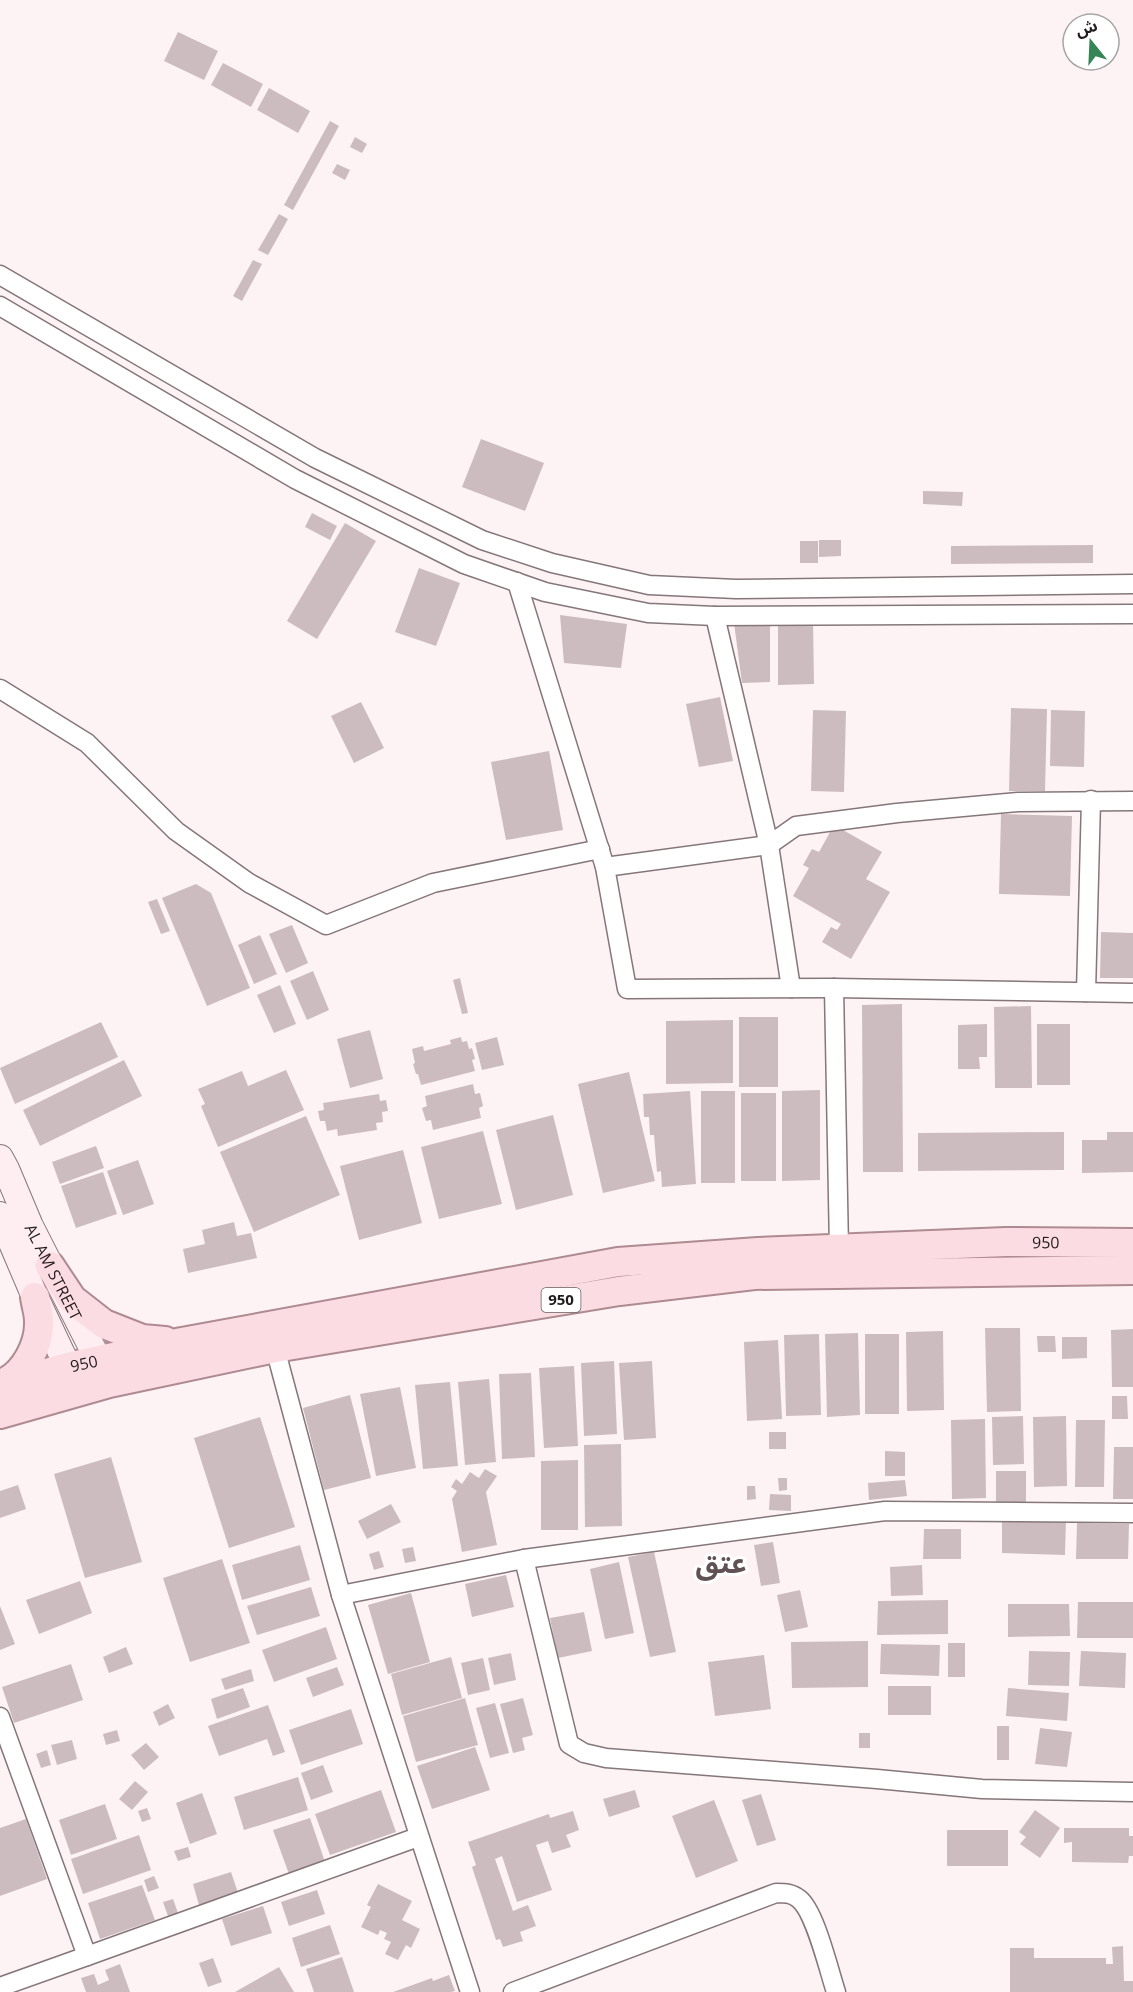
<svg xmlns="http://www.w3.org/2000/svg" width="1133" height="1992" viewBox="0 0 1133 1992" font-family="'Open Sans','Noto Sans Arabic',sans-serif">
	<rect width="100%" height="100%" fill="#fdf3f5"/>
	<g fill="#cdbcbf">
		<polygon points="178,32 218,51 204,80 164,61"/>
		<polygon points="223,63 263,84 251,107 211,85"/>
		<polygon points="269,88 310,111 298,133 257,110"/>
		<polygon points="330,121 339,126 293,210 284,205"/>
		<polygon points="355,137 367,144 362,153 350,147"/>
		<polygon points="337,164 350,170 345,180 332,173"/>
		<polygon points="279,214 288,219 268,255 258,250"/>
		<polygon points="253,260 262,264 242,301 233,296"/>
		<polygon points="481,439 544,463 525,511 462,487"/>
		<polygon points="923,491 963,492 962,506 923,504"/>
		<polygon points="312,513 337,526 330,540 305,527"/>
		<polygon points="345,523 376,541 317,639 287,621"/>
		<polygon points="819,540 841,540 841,556 819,557"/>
		<rect x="800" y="541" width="18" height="22"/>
		<polygon points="1093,545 1093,563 951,564 951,546"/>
		<polygon points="419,568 460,583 436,646 395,632"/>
		<polygon points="560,615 627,624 621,668 564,663"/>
		<polygon points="778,621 813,621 814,684 778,685"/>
		<polygon points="770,622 770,682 742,683 734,623"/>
		<polygon points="720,697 733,761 699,767 686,704"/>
		<polygon points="361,702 384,748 354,763 331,716"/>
		<polygon points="1011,708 1047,709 1045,791 1009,791"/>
		<polygon points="813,710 846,711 844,792 811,791"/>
		<polygon points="1051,710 1085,711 1084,767 1050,766"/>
		<polygon points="549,751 563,830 506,840 491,762"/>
		<polygon points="1001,814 1072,816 1070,896 999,894"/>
		<polygon points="834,825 882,852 866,879 890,892 851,959 822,942 831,927 837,930 841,924 793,896 809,868 803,865 812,849 819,852"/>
		<polygon points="196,884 211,893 250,988 207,1006 162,898"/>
		<polygon points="157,899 170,931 161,934 148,902"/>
		<polygon points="292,925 308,963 286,973 269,934"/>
		<polygon points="1101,932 1133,933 1133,978 1100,978"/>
		<polygon points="260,935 277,974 254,984 238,945"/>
		<polygon points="313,971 329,1010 307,1020 290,981"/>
		<polygon points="460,978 468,1013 462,1014 453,980"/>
		<polygon points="280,985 296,1024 274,1033 257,995"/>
		<polygon points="902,1004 903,1172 863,1172 862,1005"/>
		<polygon points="1031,1006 1032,1088 995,1088 994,1007"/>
		<rect x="739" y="1017" width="39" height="70"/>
		<polygon points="733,1020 733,1083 666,1084 666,1021"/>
		<polygon points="101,1022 118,1057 15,1104 0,1068"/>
		<polygon points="987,1024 987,1057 979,1057 980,1069 958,1069 958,1025"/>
		<rect x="1037" y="1024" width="33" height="61"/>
		<polygon points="370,1030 383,1079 350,1088 337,1039"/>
		<polygon points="461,1037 462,1042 467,1041 469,1049 472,1048 475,1059 472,1060 475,1071 421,1085 418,1074 416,1074 413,1064 415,1063 412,1049 423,1046 424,1051 451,1044 450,1040"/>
		<polygon points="497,1037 504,1065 482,1070 475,1043"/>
		<polygon points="124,1060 142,1096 40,1146 23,1110"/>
		<polygon points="286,1070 304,1110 218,1147 201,1106 205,1104 198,1089 242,1071 248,1086"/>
		<polygon points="629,1072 655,1181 603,1193 578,1084"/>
		<polygon points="473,1084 475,1094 480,1093 483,1106 479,1108 481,1118 433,1130 431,1120 426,1121 422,1108 427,1106 425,1096"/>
		<polygon points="820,1090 820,1180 782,1181 782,1091"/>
		<polygon points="690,1091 696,1184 662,1187 661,1171 657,1172 654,1135 650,1135 649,1117 644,1117 643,1094"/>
		<rect x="701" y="1091" width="34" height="92"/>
		<rect x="741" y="1093" width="35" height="88"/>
		<polygon points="379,1094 380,1101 386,1100 388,1111 382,1112 383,1122 376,1123 377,1130 338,1136 337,1129 327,1131 325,1121 320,1121 318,1111 324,1110 323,1103"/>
		<polygon points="553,1115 573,1195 516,1210 496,1130"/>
		<polygon points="306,1116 340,1195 254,1232 220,1152"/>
		<polygon points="483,1131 502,1204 439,1219 421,1147"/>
		<polygon points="1064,1132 1064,1170 918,1171 918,1133"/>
		<polygon points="1107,1132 1133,1132 1133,1172 1082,1173 1082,1140 1107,1140"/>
		<polygon points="96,1146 104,1168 60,1184 52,1162"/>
		<polygon points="403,1150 422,1223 359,1240 340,1166"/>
		<polygon points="138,1160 154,1204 123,1215 107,1171"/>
		<polygon points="103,1172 117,1214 76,1228 61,1186"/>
		<polygon points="234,1222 237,1236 251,1233 257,1258 188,1273 183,1249 205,1244 202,1230"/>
		<polygon points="985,1328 1020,1328 1021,1411 987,1412"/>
		<polygon points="1133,1329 1133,1387 1112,1387 1111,1330"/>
		<polygon points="943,1331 944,1410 907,1411 906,1332"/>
		<polygon points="858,1333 860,1415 827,1417 825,1334"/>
		<polygon points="819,1334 821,1415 786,1416 784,1335"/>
		<rect x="865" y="1334" width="34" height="80"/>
		<polygon points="1037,1336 1055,1336 1056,1352 1038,1352"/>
		<polygon points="1062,1337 1087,1337 1087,1358 1062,1359"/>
		<polygon points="778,1340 782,1419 747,1421 744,1342"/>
		<polygon points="614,1361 617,1434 584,1436 581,1363"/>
		<polygon points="652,1361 656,1438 624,1440 619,1363"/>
		<polygon points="574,1366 578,1446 544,1448 539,1368"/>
		<polygon points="531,1373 535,1457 502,1459 499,1374"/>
		<polygon points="489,1379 496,1462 465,1465 458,1382"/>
		<polygon points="450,1382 458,1466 423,1469 415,1385"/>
		<polygon points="400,1387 416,1468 376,1476 360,1394"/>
		<polygon points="350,1395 371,1478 324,1490 303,1408"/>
		<polygon points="1112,1396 1127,1396 1128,1419 1112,1419"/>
		<polygon points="1023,1416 1024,1464 993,1465 992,1417"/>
		<polygon points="1066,1416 1067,1486 1034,1487 1033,1417"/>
		<polygon points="260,1417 295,1527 229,1548 194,1438"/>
		<polygon points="985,1419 986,1498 952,1499 951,1420"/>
		<polygon points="1076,1420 1105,1420 1104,1487 1075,1487"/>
		<rect x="769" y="1432" width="17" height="17"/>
		<polygon points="621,1444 622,1526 585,1527 584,1445"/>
		<polygon points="1114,1447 1133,1447 1133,1499 1113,1499"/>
		<polygon points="885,1451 905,1452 905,1476 885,1476"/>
		<polygon points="111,1457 142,1562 85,1578 54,1474"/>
		<polygon points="578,1460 578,1530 541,1530 541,1461"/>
		<polygon points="485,1469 497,1476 486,1492 497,1545 462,1552 452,1499 457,1491 451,1487 456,1479 462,1484 470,1472 479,1478"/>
		<rect x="996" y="1471" width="30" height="32"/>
		<polygon points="778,1478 787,1478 787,1490 779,1491"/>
		<polygon points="905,1480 907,1496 869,1500 868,1483"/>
		<polygon points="18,1485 26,1509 0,1518 0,1491"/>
		<polygon points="747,1486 755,1486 756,1499 747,1500"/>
		<polygon points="770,1494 791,1495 791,1511 769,1510"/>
		<polygon points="391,1504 401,1522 367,1539 358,1521"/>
		<polygon points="1002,1518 1066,1519 1065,1555 1002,1553"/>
		<polygon points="1077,1523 1129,1524 1128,1559 1076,1559"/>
		<polygon points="924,1529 961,1529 961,1559 923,1559"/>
		<polygon points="773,1542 780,1583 761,1586 754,1545"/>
		<polygon points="300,1545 310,1580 242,1600 232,1565"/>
		<polygon points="413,1547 416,1561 405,1563 402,1549"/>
		<polygon points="379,1551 384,1567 374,1570 369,1554"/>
		<polygon points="654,1552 676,1652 650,1657 628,1557"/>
		<polygon points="222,1559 250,1643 190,1662 163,1578"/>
		<polygon points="619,1562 634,1633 605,1639 590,1569"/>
		<polygon points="922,1565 923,1595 891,1596 890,1567"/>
		<polygon points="506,1575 514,1607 472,1617 465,1584"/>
		<polygon points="80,1581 92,1613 39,1634 26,1600"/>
		<polygon points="311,1587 320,1616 257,1635 247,1606"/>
		<polygon points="800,1590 808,1627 785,1632 777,1595"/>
		<polygon points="411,1593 430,1662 388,1674 368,1605"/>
		<polygon points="948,1600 948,1634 877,1635 878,1601"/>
		<polygon points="1078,1602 1133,1602 1133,1638 1077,1638"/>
		<polygon points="1008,1604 1069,1604 1070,1636 1008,1637"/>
		<polygon points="0,1606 15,1644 0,1650"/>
		<polygon points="584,1612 592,1651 558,1658 550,1618"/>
		<polygon points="326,1627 337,1659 274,1682 262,1650"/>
		<polygon points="868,1641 868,1687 792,1688 791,1642"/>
		<rect x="948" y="1643" width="17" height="34"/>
		<polygon points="881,1644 940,1645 939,1676 880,1674"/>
		<polygon points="126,1647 133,1664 109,1673 103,1657"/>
		<polygon points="1029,1651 1070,1652 1069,1686 1028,1685"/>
		<polygon points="1081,1651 1126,1653 1125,1688 1079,1686"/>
		<polygon points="511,1653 516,1680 494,1685 488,1658"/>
		<polygon points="764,1655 771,1709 715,1716 708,1662"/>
		<polygon points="451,1657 462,1698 402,1715 391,1674"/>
		<polygon points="483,1658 490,1690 468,1695 461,1663"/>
		<polygon points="71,1664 83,1700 14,1723 2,1687"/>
		<polygon points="337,1667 344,1685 313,1697 306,1678"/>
		<polygon points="251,1669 254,1681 225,1690 221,1679"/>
		<rect x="888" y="1686" width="43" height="29"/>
		<polygon points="243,1688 250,1707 217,1719 211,1699"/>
		<polygon points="1008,1688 1069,1693 1067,1721 1006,1716"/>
		<polygon points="465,1698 478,1745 416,1762 403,1716"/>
		<polygon points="523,1698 533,1735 522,1738 525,1750 513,1753 500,1704"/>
		<polygon points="495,1703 509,1753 490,1758 476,1708"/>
		<polygon points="168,1704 175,1718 159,1726 153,1712"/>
		<polygon points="268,1705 285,1752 273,1756 267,1739 219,1756 208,1726"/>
		<polygon points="351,1709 363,1744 301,1765 289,1730"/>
		<rect x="997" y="1726" width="12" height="34"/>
		<polygon points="1040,1728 1072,1732 1067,1767 1035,1764"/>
		<polygon points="117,1730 120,1741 106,1745 103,1734"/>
		<rect x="859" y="1733" width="11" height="15"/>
		<polygon points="72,1740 77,1759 57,1765 51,1745"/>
		<polygon points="146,1743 159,1757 144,1770 131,1755"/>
		<polygon points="475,1747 490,1790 432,1809 417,1766"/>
		<polygon points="47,1750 51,1765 41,1768 36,1754"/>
		<polygon points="323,1765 333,1792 311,1800 301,1773"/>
		<polygon points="298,1777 308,1810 244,1830 234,1797"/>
		<polygon points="135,1781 148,1792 132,1810 119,1799"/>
		<polygon points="381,1790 396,1832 330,1855 315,1814"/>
		<polygon points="635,1790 640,1807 609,1817 603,1799"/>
		<polygon points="202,1793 217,1834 190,1844 176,1803"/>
		<polygon points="761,1794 776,1840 757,1846 742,1800"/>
		<polygon points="714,1800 738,1861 696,1878 672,1816"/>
		<polygon points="105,1804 117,1839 71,1855 59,1820"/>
		<polygon points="147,1808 151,1819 142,1822 138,1811"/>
		<polygon points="1035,1810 1060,1828 1040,1858 1020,1844 1026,1837 1019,1832"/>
		<polygon points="573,1811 579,1830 566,1835 571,1847 552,1853 548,1841 536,1845 552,1890 517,1902 502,1856 495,1859 513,1911 528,1905 536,1926 520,1932 523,1941 503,1947 500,1939 496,1940 472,1867 476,1865 468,1842 549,1814 550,1818"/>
		<polygon points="310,1818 325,1862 289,1874 273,1830"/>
		<polygon points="26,1819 47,1879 0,1896 0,1828"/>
		<polygon points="1064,1828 1129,1828 1129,1836 1133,1836 1133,1856 1129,1856 1128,1863 1072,1862 1072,1842 1064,1843"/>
		<rect x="947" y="1830" width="61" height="36"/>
		<polygon points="139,1835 151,1870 83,1894 71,1859"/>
		<polygon points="188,1847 191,1857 178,1861 174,1851"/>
		<polygon points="231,1872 238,1893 199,1905 193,1884"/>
		<polygon points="154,1876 159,1888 148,1892 144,1880"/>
		<polygon points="378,1884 412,1901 402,1920 420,1929 411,1948 406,1945 398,1960 385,1954 391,1942 384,1939 387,1933 380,1930 378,1935 361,1927 371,1907 367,1905"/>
		<polygon points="142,1885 155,1920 100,1939 88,1903"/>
		<polygon points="317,1890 325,1914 289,1926 281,1902"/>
		<polygon points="173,1899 178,1913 168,1916 163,1902"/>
		<polygon points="263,1906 272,1933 231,1946 222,1919"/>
		<polygon points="330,1925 340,1954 301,1967 292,1938"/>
		<polygon points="1123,1946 1124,1981 1133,1981 1133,1992 1010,1992 1010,1948 1034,1948 1034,1958 1106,1958 1106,1964 1113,1964 1112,1947"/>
		<polygon points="342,1957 354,1992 314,1992 306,1969"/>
		<polygon points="213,1958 222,1982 208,1987 199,1963"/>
		<polygon points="120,1964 130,1992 86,1992 81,1978 94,1974 98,1985 109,1980 105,1970"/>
		<polygon points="279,1967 294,1992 235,1992"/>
		<polygon points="449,1975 455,1991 451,1992 393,1992 432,1978 433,1981"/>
	</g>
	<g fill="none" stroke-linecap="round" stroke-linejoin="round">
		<g stroke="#857679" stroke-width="21">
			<g id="minor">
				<polyline points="0,275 315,458 482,540 552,563 649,585 736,589 1133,584"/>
				<polyline points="0,306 295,479 464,564 545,592 648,613 715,616 1133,614"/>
				<polyline points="517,582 605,867 627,989 834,988 1133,993"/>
				<polyline points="715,616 769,845 791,988"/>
				<polyline points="0,689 87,743 176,831 249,883 326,925 433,883 600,849"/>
				<polyline points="605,867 769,845 796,826 897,813 1018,802 1133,801"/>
				<polyline points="834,988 839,1249"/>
				<polyline points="1086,992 1091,800"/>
				<polyline points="275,1348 341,1595 470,1992"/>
				<polyline points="524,1559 569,1744 584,1753 606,1758 877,1779 982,1789 1133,1792"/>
				<polyline points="341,1595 524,1559 885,1511 1133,1513"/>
				<polyline points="0,1717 87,1956 418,1837"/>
				<polyline points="0,1987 87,1956"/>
				<path d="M513 1992 776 1893C785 1893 792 1893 799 1899 815 1911 829 1971 836 1992"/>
			</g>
		</g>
		<g stroke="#857679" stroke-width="28">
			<g id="secondary">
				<path id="s1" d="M0 1158 6 1169 30 1226 107 1377"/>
				<polyline points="0,1215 35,1297 76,1384"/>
			</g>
		</g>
		<g stroke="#ae8a91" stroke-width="32">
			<g id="primary">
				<polyline points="50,1266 72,1299 104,1324 142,1339 165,1341"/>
				<path d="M3 1383C25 1374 40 1344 39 1321 39 1313 36 1305 35 1297"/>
				<path id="s2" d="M0 1386 68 1367 182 1342 618 1262 758 1252 1006 1242 1133 1243"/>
				<polyline points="0,1414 109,1383 275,1348 619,1291 754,1275 1133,1270"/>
			</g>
		</g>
		<use href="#minor" stroke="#fff" stroke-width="18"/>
		<use href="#secondary" stroke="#feeef1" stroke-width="26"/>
		<use href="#primary" stroke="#fcdce3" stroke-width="28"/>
	</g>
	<g text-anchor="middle" stroke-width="6" stroke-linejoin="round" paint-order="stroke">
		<rect fill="#fff" stroke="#646061" stroke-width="1.5" x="541.5" y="1288" width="39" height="24" rx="4.5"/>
		<g font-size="15" font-weight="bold" fill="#221c1d">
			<text x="561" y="1305">950</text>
		</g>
		<g font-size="16" fill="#221c1d" stroke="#fff">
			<text dy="6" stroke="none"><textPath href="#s2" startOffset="1059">950</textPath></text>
			<text dy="6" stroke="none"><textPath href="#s1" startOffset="126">AL AM STREET</textPath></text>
			<text dy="6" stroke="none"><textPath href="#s2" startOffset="87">950</textPath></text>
		</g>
		<g font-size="28" font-weight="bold" fill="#605254" stroke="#fff">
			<text x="721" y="1573">عتق</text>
		</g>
	</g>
	<g transform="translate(1091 42) rotate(342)"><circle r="28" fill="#ffffff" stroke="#a7a4a5" stroke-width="1.5"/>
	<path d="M0-4.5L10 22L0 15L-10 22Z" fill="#358556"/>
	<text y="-9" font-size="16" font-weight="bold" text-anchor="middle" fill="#221c1d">ش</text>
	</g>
</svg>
